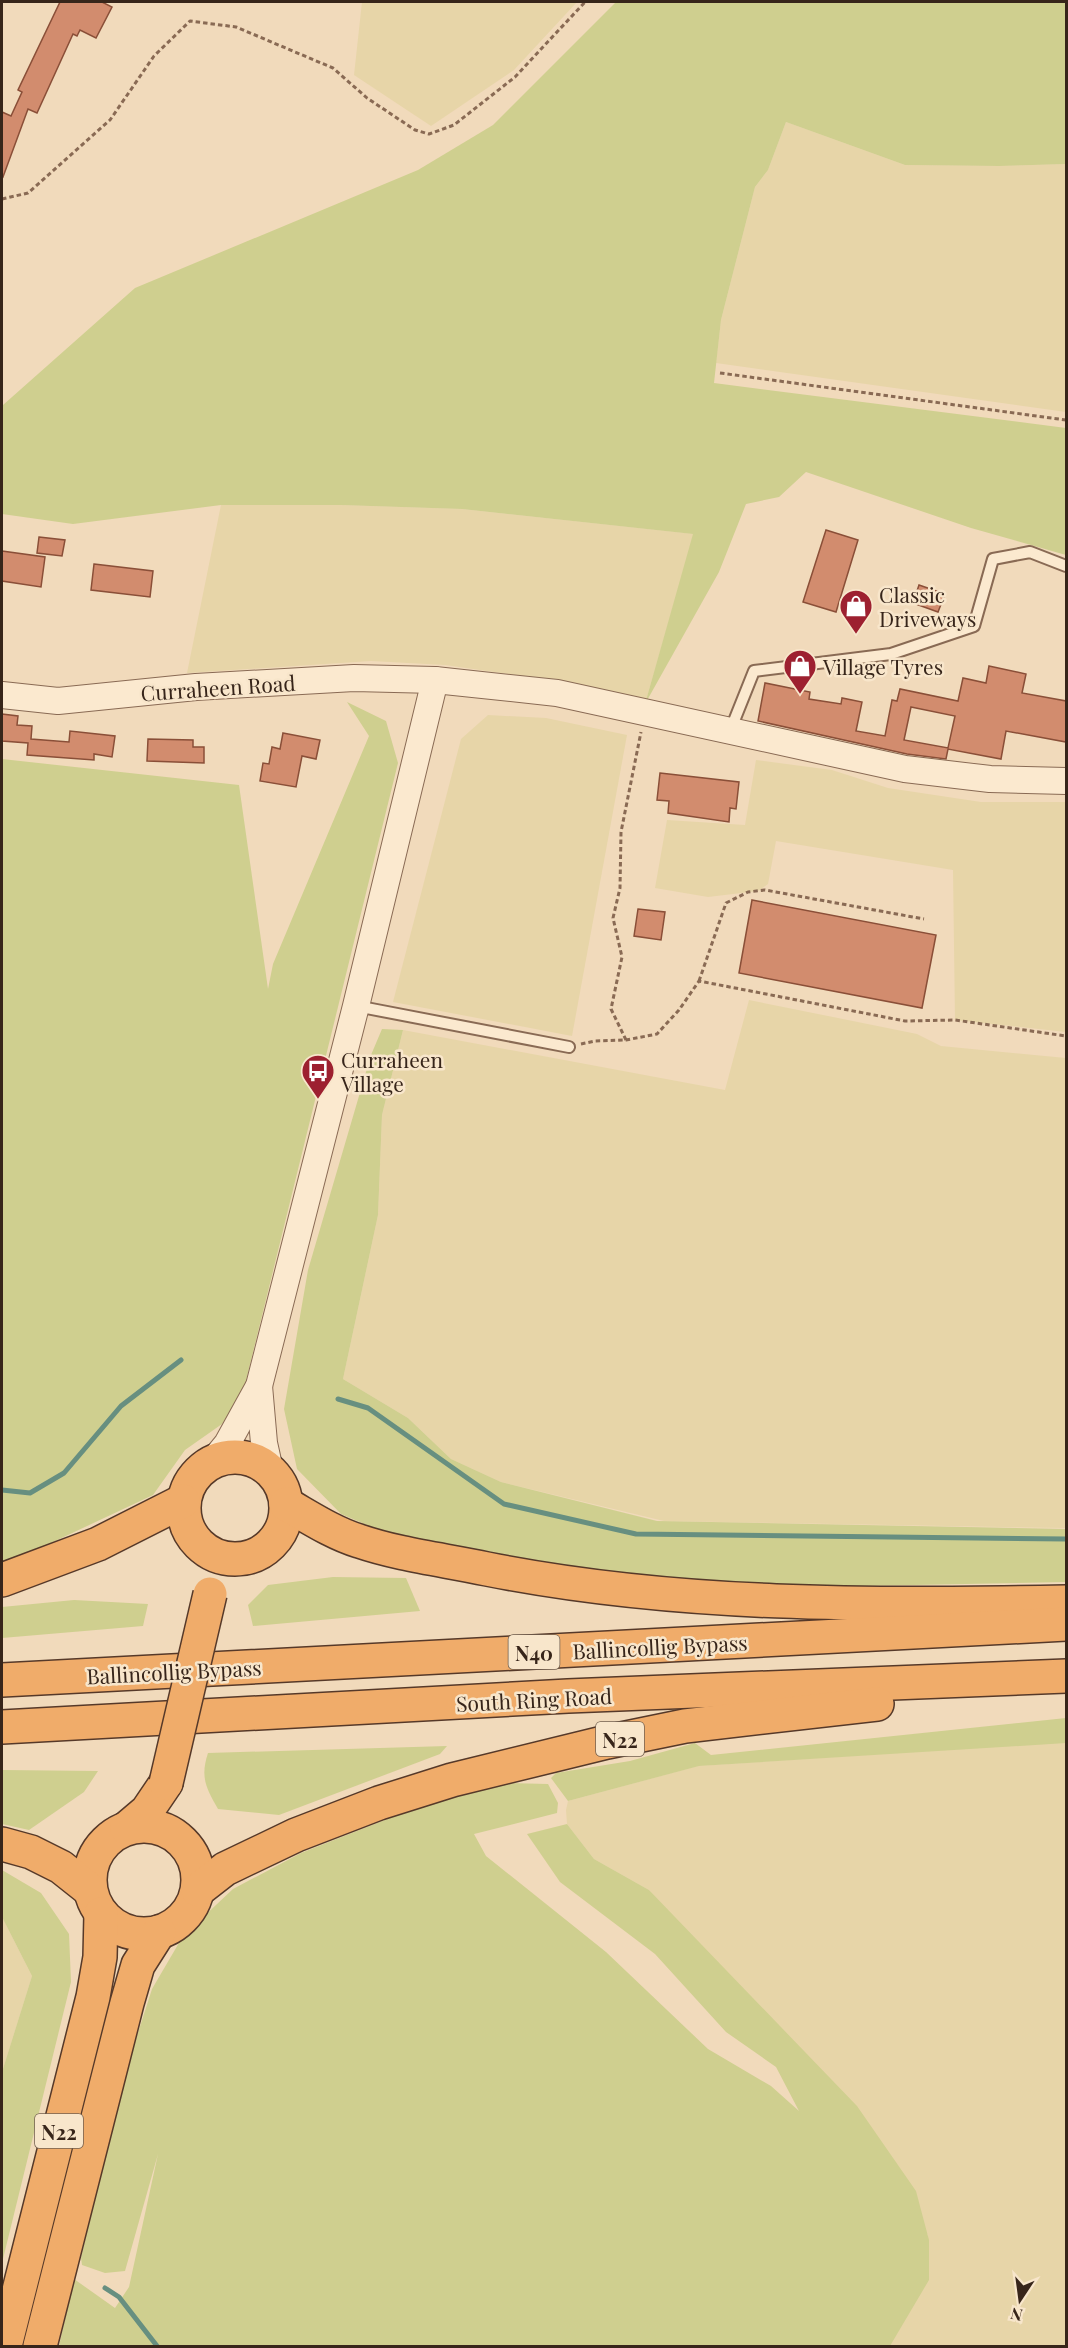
<svg xmlns="http://www.w3.org/2000/svg" width="1068" height="2348" font-family="'Playfair Display',serif">
	<style>
		.farmland { fill: #e7d5a8 }
		.green { fill: #cfcf8f }
		.lines { fill: none; stroke-linecap: round; stroke-linejoin: round }
		.stream { stroke: #678f80; stroke-width: 5 }
		.building { fill: #d28c6e; stroke: #8a4f38; stroke-width: 1.5; fill-rule: evenodd }
		.service-casing { stroke: #896a54; stroke-width: 14 }
		.tertiary-casing { stroke: #896a54; stroke-width: 28 }
		.trunk-casing { stroke: #563929; stroke-width: 36 }
		.path { stroke: #896a54; stroke-width: 3; stroke-dasharray: 4.5 3; stroke-linecap: butt }
		.service { stroke: #fbe9cf; stroke-width: 10 }
		.tertiary { stroke: #fbe9cf; stroke-width: 26 }
		.trunk { stroke: #f0ac6a; stroke-width: 33 }
		.trunk-bridge-casing { stroke: #563929; stroke-width: 36; stroke-linecap: butt }
		.trunk-bridge { stroke: #f0ac6a; stroke-width: 33 }
		.labels { text-anchor: middle; dominant-baseline: central; stroke-width: 5; stroke-linejoin: round; paint-order: stroke }
		.shield { fill: #f8e6cb; stroke: #715f4f; stroke-width: 1.5 }
		.shield-label { font-size: 20px; font-weight: bold; fill: #37251a }
		.poi-label { font-size: 21px; fill: #37251a; stroke: #f8e6cb; text-anchor: start }
		.street-label { font-size: 21px; fill: #37251a; stroke: #f8e6cb }
	</style>
	<rect width="100%" height="100%" fill="#f1dabb"/>
	<g class="farmland">
		<path d="M 362,2 L 577,2 L 514,70 L 431,126 L 354,75 Z"/>
		<path d="M 786,122 L 905,165 L 999,166 L 1066,164 L 1066,412 L 716,363 L 721,320 L 755,187 L 768,170 Z"/>
		<path d="M 221,505 L 340,505 L 462,509 L 694,534 L 645,704 L 565,682 L 445,665 L 371,661 L 187,673 Z"/>
		<path d="M 488,715 L 546,718 L 627,735 L 572,1036 L 393,1002 L 461,739 Z"/>
		<path d="M 756,760 L 832,770 L 888,788 L 981,802 L 1066,802 L 1066,1032 L 955,1020 L 953,870 L 776,841 L 768,884 L 758,891 L 708,897 L 655,888 L 667,820 L 745,825 Z"/>
		<path d="M 749,1000 L 917,1034 L 941,1046 L 1066,1058 L 1066,1528 L 664,1521 L 501,1482 L 451,1459 L 408,1418 L 343,1379 L 378,1215 L 382,1115 L 403,1030 L 725,1090 Z"/>
		<path d="M 1066,1742 L 1066,2346 L 889,2346 L 928,2235 L 649,1890 L 594,1859 L 567,1824 L 566,1810 L 568,1801 L 698,1766 Z"/>
		<path d="M 2,1917 L 32,1976 L 2,2072 Z"/>
	</g>
	<g class="green">
		<path d="M 616,2 L 1066,2 L 1066,164 L 999,166 L 905,165 L 786,122 L 768,170 L 755,187 L 721,320 L 714,383 L 1066,428 L 1066,555 L 971,528 L 806,472 L 779,497 L 746,504 L 719,572 L 645,704 L 693,534 L 462,509 L 340,505 L 221,505 L 73,524 L 2,514 L 3,405 L 135,288 L 418,170 L 493,125 Z"/>
		<path d="M 347,702 L 386,721 L 398,763 L 242,1397 L 222,1424 L 185,1450 L 153,1495 L 2,1566 L 2,759 L 239,785 L 268,989 L 273,964 L 369,736 Z"/>
		<path d="M 382,1029 L 403,1030 L 382,1115 L 378,1215 L 343,1379 L 408,1418 L 451,1459 L 501,1482 L 657,1521 L 1066,1529 L 1066,1582 L 808,1587 L 600,1574 L 386,1533 L 341,1514 L 297,1469 L 284,1409 L 308,1270 L 371,1055 Z"/>
		<path d="M 333,1577 L 406,1578 L 420,1611 L 253,1626 L 248,1605 L 268,1585 Z"/>
		<path d="M 74,1600 L 148,1604 L 143,1626 L 2,1638 L 2,1607 Z"/>
		<path d="M 1066,1718 L 1066,1743 L 699,1766 L 568,1801 L 551,1778 L 556,1773 L 630,1761 L 695,1743 L 711,1755 Z"/>
		<path d="M 447,1746 L 440,1754 L 279,1815 L 218,1809 C 206,1788 200,1777 208,1753 Z"/>
		<path d="M 2,1770 L 98,1771 L 84,1792 L 29,1830 L 2,1824 Z"/>
		<path d="M 504,1783 L 548,1784 L 558,1803 L 557,1813 L 474,1834 L 486,1856 L 606,1952 L 708,2049 L 771,2086 L 799,2111 L 776,2067 L 726,2032 L 655,1954 L 560,1882 L 527,1834 L 567,1824 L 594,1859 L 649,1890 L 857,2106 L 916,2191 L 929,2240 L 929,2280 L 890,2346 L 59,2346 L 74,2279 L 115,2308 L 129,2287 L 158,2154 L 125,2271 L 105,2273 L 82,2265 L 81,2258 L 119,2092 L 152,1989 L 183,1936 L 233,1889 L 301,1853 L 418,1807 Z"/>
		<path d="M 2,1870 L 41,1893 L 69,1934 L 71,1982 L 2,2263 L 2,2072 L 32,1976 L 2,1917 Z"/>
	</g>
	<g class="lines">
		<g class="stream">
			<path d="M 338,1399 L 368,1408 L 504,1504 L 636,1534 L 1066,1539"/>
			<path d="M 2,1490 L 30,1493 L 64,1473 L 121,1406 L 181,1360"/>
			<path d="M 105,2288 L 119,2297 L 157,2346"/>
		</g>
	</g>
	<g class="building">
		<path d="M 60,2 L 102,2 L 112,7 L 96,38 L 80,30 L 77,36 L 73,34 L 37,113 L 28,109 L 3,177 L 2,176 L 2,112 L 11,116 L 22,92 L 18,90 Z"/>
		<path d="M 826,530 L 858,540 L 836,612 L 803,602 Z"/>
		<path d="M 39,537 L 65,540 L 62,556 L 37,553 Z"/>
		<path d="M 2,551 L 45,557 L 41,587 L 2,581 Z"/>
		<path d="M 94,564 L 153,571 L 150,597 L 91,590 Z"/>
		<path d="M 919,585 L 945,594 L 938,612 L 913,603 Z"/>
		<path d="M 989,666 L 1026,674 L 1022,693 L 1066,701 L 1066,742 L 1006,731 L 1001,759 L 948,749 L 946,759 L 907,754 L 758,721 L 765,683 L 810,692 L 809,699 L 841,704 L 842,698 L 862,702 L 856,731 L 885,736 L 892,700 L 897,701 L 900,689 L 958,701 L 963,678 L 986,683 ZM 911,707 L 955,716 L 948,748 L 904,740 Z"/>
		<path d="M 2,714 L 18,716 L 17,725 L 32,726 L 31,739 L 69,742 L 70,731 L 115,736 L 112,757 L 94,754 L 94,760 L 27,755 L 28,743 L 2,741 Z"/>
		<path d="M 283,733 L 320,740 L 316,759 L 302,756 L 296,787 L 260,781 L 263,763 L 269,764 L 272,747 L 280,749 Z"/>
		<path d="M 148,739 L 193,740 L 193,747 L 204,747 L 204,763 L 147,761 Z"/>
		<path d="M 660,773 L 739,782 L 736,809 L 730,808 L 729,822 L 668,813 L 669,801 L 657,800 Z"/>
		<path d="M 752,900 L 936,935 L 922,1008 L 739,973 Z"/>
		<path d="M 638,909 L 665,912 L 661,940 L 634,936 Z"/>
	</g>
	<g class="lines">
		<g class="service-casing">
			<g id="service">
				<path d="M 730,731 L 754,671 L 891,654 L 974,626 L 993,559 L 1030,552 L 1066,566"/>
				<path d="M 356,1006 L 569,1047"/>
			</g>
		</g>
		<g class="tertiary-casing">
			<g id="tertiary">
				<path d="M 2,695 L 58,701 L 196,687 L 354,678 L 435,680 L 557,693 L 905,769 L 990,779 L 1066,781"/>
				<path d="M 259,1386 L 264,1443 L 270,1470"/>
				<path d="M 213,1461 L 227,1444 L 259,1386 L 356,1006 L 435,680"/>
			</g>
		</g>
		<g class="trunk-casing">
			<g id="trunk">
				<circle cx="235" cy="1508" r="51"/>
				<path d="M 286,1504 C 309,1517 333,1533 359,1541 C 400,1555 445,1560 487,1569 C 679,1607 872,1605 1066,1602"/>
				<path d="M 2,1580 L 98,1544 L 183,1501"/>
				<path d="M 2,1680 L 1066,1624"/>
				<path d="M 2,1727 L 568,1696 L 1066,1676"/>
				<circle cx="144" cy="1880" r="54"/>
				<path d="M 127,1828 L 147,1811 L 166,1783"/>
				<path d="M 2,1844 L 31,1852 L 61,1867 L 90,1890"/>
				<path d="M 198,1890 L 225,1869 L 296,1835 L 379,1803 L 452,1780 L 607,1742 L 685,1726 L 877,1704"/>
				<path d="M 5,2346 L 93,1997 L 100,1957 L 101,1914"/>
				<path d="M 40,2346 L 127,2003 L 138,1965 L 159,1932"/>
			</g>
		</g>
		<g class="path">
			<path d="M 2,199 L 28,193 L 110,120 L 154,56 L 190,21 L 236,27 L 333,68 L 367,98 L 415,130 L 429,134 L 454,125 L 515,77 L 585,2"/>
			<path d="M 720,373 L 1066,420"/>
			<path d="M 699,981 L 726,903 L 748,892 L 765,890 L 924,919"/>
			<path d="M 626,1040 L 611,1009 L 622,957 L 613,918 L 620,888 L 621,832 L 641,732"/>
			<path d="M 581,1044 L 595,1041 L 626,1040 L 657,1034 L 679,1010 L 699,981 L 905,1021 L 955,1020 L 1066,1036"/>
		</g>
		<use href="#service" class="service"/>
		<use href="#tertiary" class="tertiary"/>
		<use href="#trunk" class="trunk"/>
		<g class="trunk-bridge-casing">
			<path id="trunk-bridge" d="M 166,1783 L 210,1594"/>
		</g>
		<use href="#trunk-bridge" class="trunk-bridge"/>
	</g>
	<defs>
		<g id="shop-pin" transform="scale(1.725)"><path d="M0 17L-7.5 6A9.5 9.5 0 1 1 7.5 6Z" fill="#9d2030" stroke="#f8e6cb"/><path d="M-5-2.5h2.3a2.7 3.5 0 0 1 5.4 0H5L5.5 6h-11ZM-1.5-2.5h3a1.5 2.3 0 0 0-3 0Z" fill="#fff"/></g>
		<g id="bus-pin" transform="scale(1.725)"><path d="M0 17L-7.5 6A9.5 9.5 0 1 1 7.5 6Z" fill="#9d2030" stroke="#f8e6cb"/><path d="M-5-6H5V4H4V6H2V4H-2V6H-4V4H-5ZM-3.5-4V0h7V-4ZM-3.5 1.2v1.5H-2V1.2ZM2 1.2v1.5H3.5V1.2Z" fill="#fff"/></g>
	</defs>
	<g fill-rule="evenodd">
		<use href="#shop-pin" x="856" y="606"/>
		<use href="#shop-pin" x="800" y="666"/>
		<use href="#bus-pin" x="318" y="1071"/>
	</g>
	<g class="labels">
		<g class="shield">
			<rect x="508.5" y="1635" width="51" height="34" rx="4.5"/>
			<rect x="596" y="1722" width="48" height="34" rx="4.5"/>
			<rect x="35" y="2114" width="48" height="34" rx="4.5"/>
		</g>
		<g class="shield-label">
			<text x="534" y="1652">N40</text>
			<text x="620" y="1739">N22</text>
			<text x="59" y="2131">N22</text>
		</g>
		<g class="poi-label">
			<text x="879" y="594">Classic<tspan x="879" dy="24">Driveways</tspan></text>
			<text x="823" y="666">Village Tyres</text>
			<text x="341" y="1059">Curraheen<tspan x="341" dy="24">Village</tspan></text>
		</g>
		<g class="street-label">
			<text transform="translate(218 687) rotate(-4)">Curraheen Road</text>
			<text transform="translate(660 1646) rotate(-3)">Ballincollig Bypass</text>
			<text transform="translate(174 1671) rotate(-3)">Ballincollig Bypass</text>
			<text transform="translate(534 1699) rotate(-3)">South Ring Road</text>
		</g>
	</g>
	<rect width="1068" height="2348" fill="none" stroke="#37251a" stroke-width="6"/>
	<g transform="translate(1020 2300) rotate(193)" stroke="#f8e6cb" stroke-width="4.5" paint-order="stroke">
	<path d="M0-4.5L10 22L0 15L-10 22Z" fill="#37251a"/>
	<text y="-9" font-size="16" font-weight="bold" text-anchor="middle" fill="#37251a">N</text>
	</g>
</svg>
